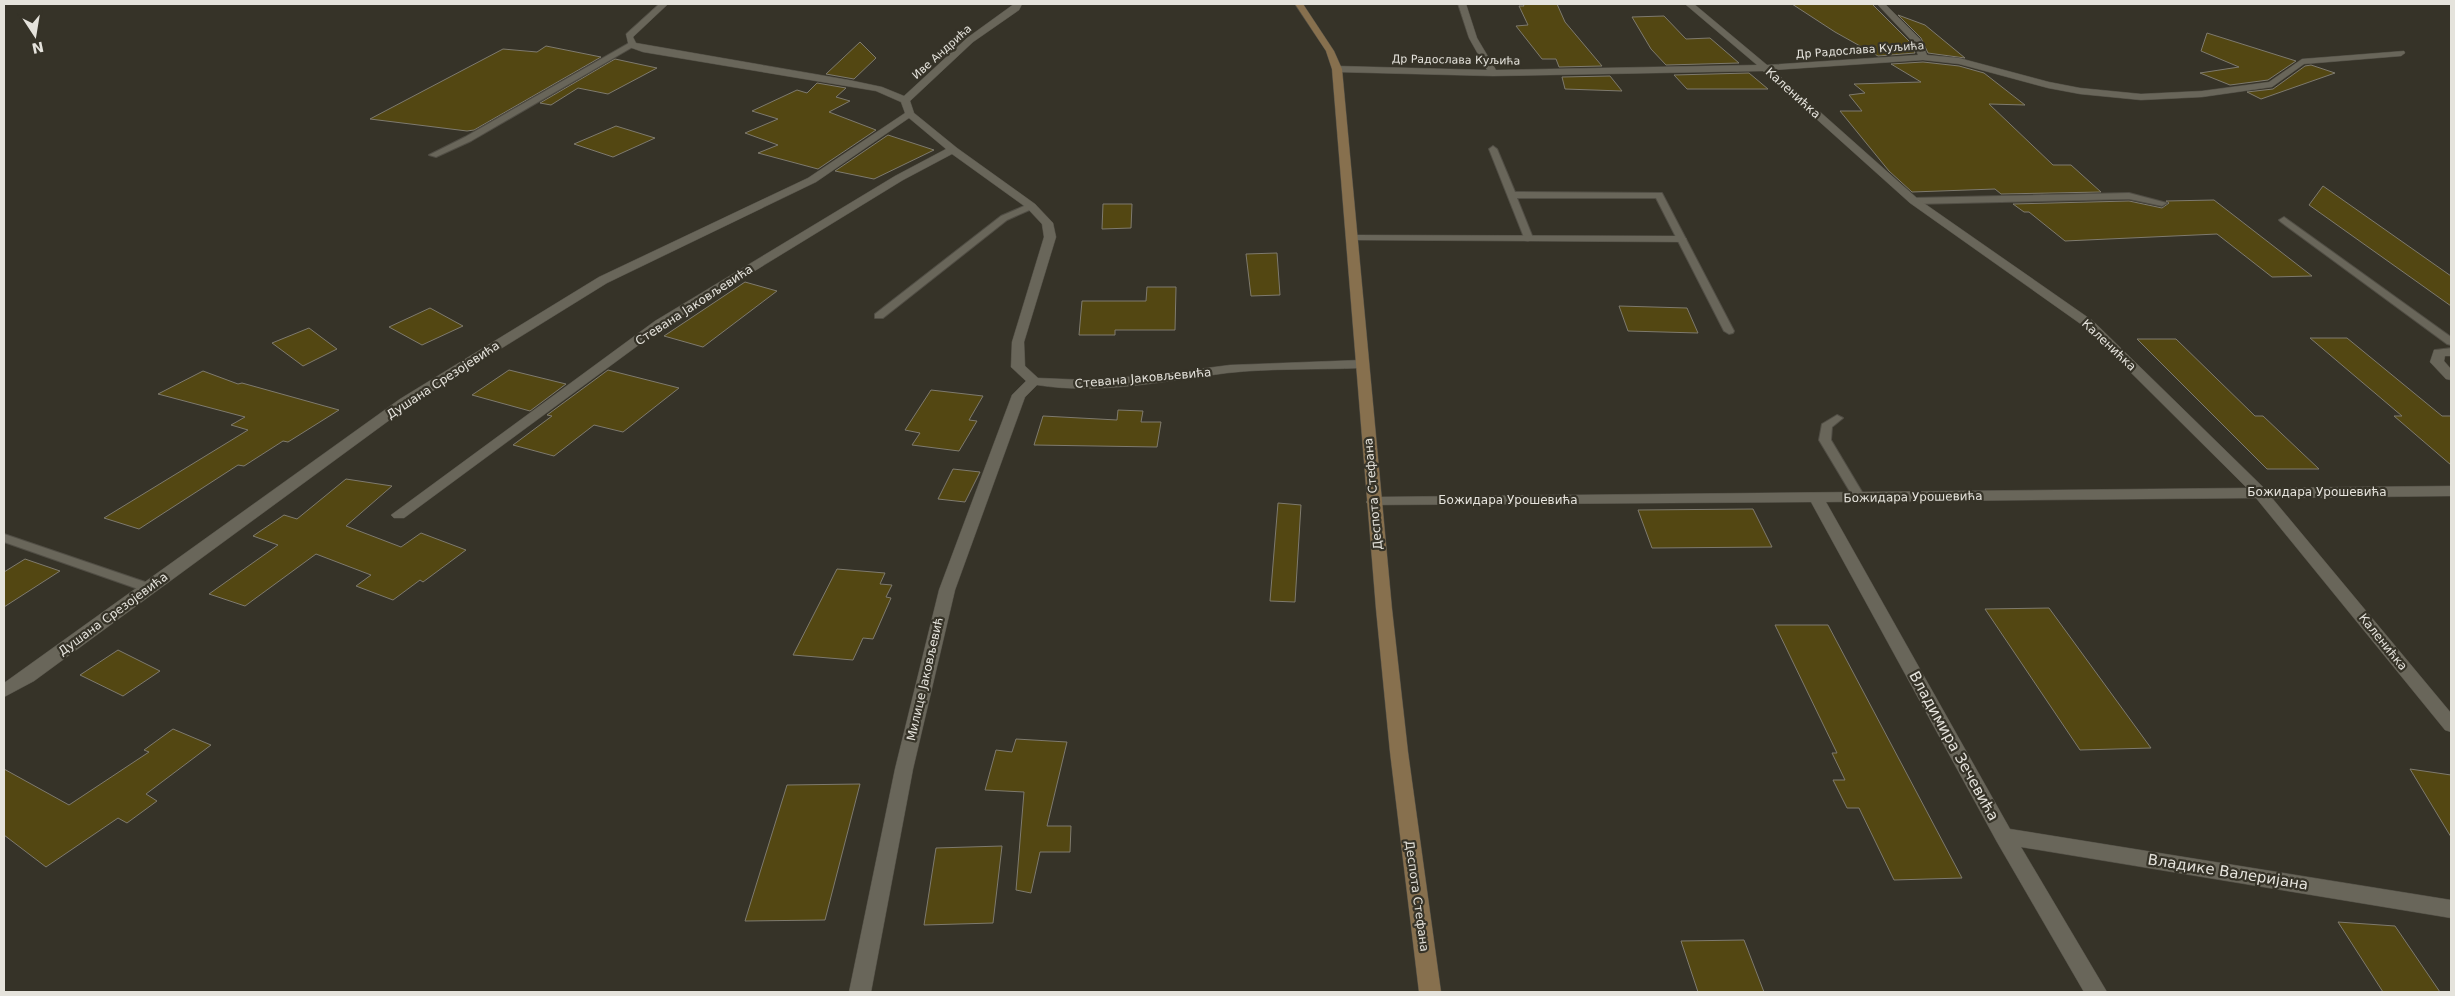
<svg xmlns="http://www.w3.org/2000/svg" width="2455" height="996" font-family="'DejaVu Sans',sans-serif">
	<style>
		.building { fill: #534712; stroke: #7e7a6e }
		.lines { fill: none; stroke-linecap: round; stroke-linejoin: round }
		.lane-casing { stroke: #514e45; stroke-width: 2 }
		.street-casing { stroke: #514e45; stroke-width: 1 }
		.secondary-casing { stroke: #514e45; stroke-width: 1 }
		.lane { fill: #69665a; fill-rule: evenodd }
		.street { fill: #69665a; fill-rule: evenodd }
		.secondary { fill: #87704e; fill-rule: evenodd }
		.labels { text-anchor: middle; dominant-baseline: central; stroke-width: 4.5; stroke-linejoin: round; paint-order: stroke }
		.far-street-label { font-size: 11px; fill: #e5e3dc; stroke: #363328 }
		.street-label { font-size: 12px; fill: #e5e3dc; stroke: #363328 }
		.near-street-label { font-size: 15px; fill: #e5e3dc; stroke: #363328 }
	</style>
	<rect width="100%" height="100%" fill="#363328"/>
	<g class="building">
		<path d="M 1523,4 L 1557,4 L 1565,22 L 1602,66 L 1559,67 L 1556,59 L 1542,59 L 1516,26 L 1528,25 L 1519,6 L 1524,6 Z"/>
		<path d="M 1792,4 L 1872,4 L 1911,43 L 1915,53 L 1878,56 L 1835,32 Z"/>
		<path d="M 1898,15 L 1925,25 L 1965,58 L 1928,53 L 1921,38 Z"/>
		<path d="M 1664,16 L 1686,39 L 1710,38 L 1739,63 L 1666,65 L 1651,49 L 1632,17 Z"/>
		<path d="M 2207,33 L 2296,61 L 2268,80 L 2230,85 L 2200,73 L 2239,67 L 2201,51 Z"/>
		<path d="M 860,42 L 876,58 L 854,79 L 826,74 Z"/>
		<path d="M 546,46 L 601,57 L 474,130 L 467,131 L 370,119 L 503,49 L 537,52 Z"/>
		<path d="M 615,59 L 657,68 L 608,94 L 578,88 L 551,105 L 540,103 Z"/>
		<path d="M 1923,62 L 1959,66 L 1984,73 L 2025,105 L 1989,104 L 2053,165 L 2071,165 L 2101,192 L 2001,194 L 1995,189 L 1912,192 L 1889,171 L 1840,111 L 1862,111 L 1849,95 L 1865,93 L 1854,84 L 1921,82 L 1891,64 Z"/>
		<path d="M 2311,65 L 2335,73 L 2261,99 L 2247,92 L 2273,89 L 2305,66 Z"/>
		<path d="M 1749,73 L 1768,89 L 1687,89 L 1674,75 Z"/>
		<path d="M 1610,76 L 1622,91 L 1565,89 L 1562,77 Z"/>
		<path d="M 817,83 L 846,88 L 836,97 L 850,101 L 829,112 L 876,130 L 818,169 L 758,153 L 778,145 L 745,133 L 778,119 L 752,111 L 797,90 L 807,93 Z"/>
		<path d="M 616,126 L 655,138 L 613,157 L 574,144 Z"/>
		<path d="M 888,135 L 934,150 L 874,179 L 835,171 Z"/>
		<path d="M 2323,186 L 2451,276 L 2451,306 L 2309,205 Z"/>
		<path d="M 2214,200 L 2312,276 L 2272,277 L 2217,234 L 2065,241 L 2029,212 L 2024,212 L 2013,204 L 2129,201 L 2162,208 L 2169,203 L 2166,201 Z"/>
		<path d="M 1103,204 L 1132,204 L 1131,228 L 1102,229 Z"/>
		<path d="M 1277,253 L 1280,295 L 1251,296 L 1246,254 Z"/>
		<path d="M 745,282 L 777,291 L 703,347 L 664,336 Z"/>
		<path d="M 1147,287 L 1176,287 L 1175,330 L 1115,330 L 1115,335 L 1079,335 L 1082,301 L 1146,301 Z"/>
		<path d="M 1619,306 L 1687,308 L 1698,333 L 1628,331 Z"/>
		<path d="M 430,308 L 463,326 L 422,345 L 389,327 Z"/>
		<path d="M 309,328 L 337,349 L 303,366 L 272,343 Z"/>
		<path d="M 2310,338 L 2347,338 L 2442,416 L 2451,416 L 2451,465 L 2394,416 L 2402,416 Z"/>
		<path d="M 2137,339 L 2176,339 L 2255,416 L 2263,416 L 2319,469 L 2267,469 Z"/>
		<path d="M 509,370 L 566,384 L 530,411 L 472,395 Z"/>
		<path d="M 608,370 L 679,388 L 623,432 L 594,425 L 554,456 L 513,445 L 552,416 L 547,415 Z"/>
		<path d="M 203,371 L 238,384 L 242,383 L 339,410 L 288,442 L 283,441 L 244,466 L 238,465 L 139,529 L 104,518 L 248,430 L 231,425 L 245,417 L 158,394 Z"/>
		<path d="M 931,390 L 983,396 L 969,420 L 977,421 L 959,451 L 912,445 L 920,433 L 905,430 Z"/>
		<path d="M 1118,410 L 1143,411 L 1141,422 L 1161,422 L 1157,447 L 1034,445 L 1043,416 L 1117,420 Z"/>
		<path d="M 953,469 L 980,472 L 965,502 L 938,499 Z"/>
		<path d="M 346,479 L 392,486 L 346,526 L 401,547 L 421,533 L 466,550 L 423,582 L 420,580 L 393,600 L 356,586 L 371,575 L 316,554 L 245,606 L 209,594 L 278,545 L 253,536 L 284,515 L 297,519 Z"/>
		<path d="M 1278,503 L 1301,505 L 1295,602 L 1270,601 Z"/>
		<path d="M 1753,509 L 1772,547 L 1652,548 L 1638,510 Z"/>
		<path d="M 25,559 L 60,571 L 4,607 L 4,572 Z"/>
		<path d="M 837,569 L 885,573 L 880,584 L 892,585 L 886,597 L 891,598 L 873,639 L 863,638 L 853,660 L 793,655 Z"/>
		<path d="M 2049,608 L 2151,748 L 2080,750 L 1985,609 Z"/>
		<path d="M 1775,625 L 1828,625 L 1962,878 L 1894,880 L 1859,808 L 1847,808 L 1833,780 L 1845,780 L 1832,753 L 1837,753 Z"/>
		<path d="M 118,650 L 160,671 L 123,696 L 80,675 Z"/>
		<path d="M 173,729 L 211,745 L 146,794 L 157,801 L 127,823 L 118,818 L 46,867 L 4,835 L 4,769 L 69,805 L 149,752 L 144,750 Z"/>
		<path d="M 1016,739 L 1067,742 L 1047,826 L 1071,826 L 1070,852 L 1040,852 L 1031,893 L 1016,890 L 1024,792 L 985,790 L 996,750 L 1012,752 Z"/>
		<path d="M 2410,769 L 2451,775 L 2451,837 Z"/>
		<path d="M 860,784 L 825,920 L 745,921 L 787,785 Z"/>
		<path d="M 1002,846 L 993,923 L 924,925 L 936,848 Z"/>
		<path d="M 2338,922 L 2395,926 L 2440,992 L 2383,992 Z"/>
		<path d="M 1744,940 L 1764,992 L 1698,992 L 1681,941 Z"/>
	</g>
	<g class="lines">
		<g class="lane-casing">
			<g id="lane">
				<path d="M 629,43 L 636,45 L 471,141 L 436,157 L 429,155 L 465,137 Z"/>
				<path d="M 1493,146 L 1497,149 L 1515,192 L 1662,193 L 1734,331 L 1733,333 L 1729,334 L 1724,331 L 1656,198 L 1517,198 L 1533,238 L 1528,241 L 1525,240 L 1489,149 Z"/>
				<path d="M 2129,193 L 2167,203 L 2162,206 L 2129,199 L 1914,204 L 1909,201 L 1914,198 Z"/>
				<path d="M 1031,203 L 1036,206 L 1034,208 L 1007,220 L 883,318 L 875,318 L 875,314 L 1001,216 Z"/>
				<path d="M 2284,217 L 2451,337 L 2451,345 L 2447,344 L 2281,222 L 2279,220 Z"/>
				<path d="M 1837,415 L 1843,418 L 1832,427 L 1831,440 L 1865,497 L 1863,500 L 1855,500 L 1819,440 L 1822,424 Z"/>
				<path d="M 4,534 L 154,585 L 156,588 L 154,591 L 144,591 L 4,542 Z"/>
			</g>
		</g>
		<g class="street-casing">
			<g id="street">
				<path d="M 659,4 L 668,4 L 633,37 L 636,43 L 849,80 L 882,87 L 904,96 L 967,38 L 1014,4 L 1022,4 L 1019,10 L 973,42 L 910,101 L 914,113 L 957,148 L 1035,204 L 1053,223 L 1056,237 L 1024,342 L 1025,366 L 1038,378 L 1087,380 L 1153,375 L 1230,365 L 1361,360 L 1368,364 L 1361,368 C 1317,370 1271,368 1227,373 C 1165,381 1099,395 1037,385 L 1025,397 L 955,590 L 913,769 L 871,992 L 849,992 L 895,769 L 939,590 L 1012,395 L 1026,381 L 1011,367 L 1012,342 L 1044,237 L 1042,224 L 1027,208 L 952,154 L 903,180 L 663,327 L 404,518 L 394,518 L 391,515 L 655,321 L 895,176 L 946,149 L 909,118 L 816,182 L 607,283 L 410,405 L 34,681 L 4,697 L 4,683 L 400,399 L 599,277 L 808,178 L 905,113 L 901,102 L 876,91 L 643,52 L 629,47 L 626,34 Z"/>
				<path d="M 1458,4 L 1466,4 L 1477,38 L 1496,70 L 1757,65 L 1685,4 L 1694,4 L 1767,65 L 1918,55 L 1913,42 L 1877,4 L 1885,4 L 1920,39 L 1927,55 L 1959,58 L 2049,82 L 2080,88 L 2141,94 L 2202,91 L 2269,82 L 2302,59 L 2404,51 L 2405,53 L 2401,56 L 2304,64 L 2272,87 L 2202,97 L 2141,100 L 2080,94 L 2048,88 L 1959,64 L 1923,60 L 1773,70 L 1918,199 L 2093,321 L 2264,488 L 2451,486 L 2451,496 L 2272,498 L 2451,713 L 2451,732 L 2445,730 L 2256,498 L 1826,502 L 2010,829 L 2451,900 L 2451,918 L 2021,847 L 2107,992 L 2084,992 L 1997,842 L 1811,502 L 1369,505 L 1366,502 L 1369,499 L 1374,497 L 2247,488 L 2085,327 L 1910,203 L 1763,71 L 1493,76 L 1337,72 L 1332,69 L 1337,66 L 1487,70 L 1469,38 Z"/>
				<path d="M 1353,235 L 1681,236 L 1687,239 L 1681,242 L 1349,240 L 1347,238 Z"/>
				<path d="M 2451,348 L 2451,356 L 2445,356 L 2444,361 L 2451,369 L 2451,380 L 2446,379 L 2430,362 L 2434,350 Z"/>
			</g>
		</g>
		<g class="secondary-casing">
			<path id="secondary" d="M 1295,4 L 1303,4 L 1334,51 L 1342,69 L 1392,609 L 1408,752 L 1441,992 L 1419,992 L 1390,752 L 1376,609 L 1332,69 L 1326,51 Z"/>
		</g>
		<use href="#lane" class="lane"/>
		<use href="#street" class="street"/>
		<use href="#secondary" class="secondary"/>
	</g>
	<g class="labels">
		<g class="far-street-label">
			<text transform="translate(1860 50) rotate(-4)">Др Радослава Куљића</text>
			<text transform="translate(942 52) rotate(-42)">Иве Андрића</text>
			<text transform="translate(1456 60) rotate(1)">Др Радослава Куљића</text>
		</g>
		<g class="street-label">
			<text transform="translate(1793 93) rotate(42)">Каленићка</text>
			<text transform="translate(694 305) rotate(-33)">Стевана Јаковљевића</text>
			<text transform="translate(2109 345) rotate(43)">Каленићка</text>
			<text transform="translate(1143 378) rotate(-5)">Стевана Јаковљевића</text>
			<text transform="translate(443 380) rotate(-33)">Душана Срезојевића</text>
			<text x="2317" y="492">Божидара Урошевића</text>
			<text transform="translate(1373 494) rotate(-95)">Деспота Стефана</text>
			<text transform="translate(1913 497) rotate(-1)">Божидара Урошевића</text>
			<text x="1508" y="500">Божидара Урошевића</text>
			<text transform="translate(113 614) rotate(-36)">Душана Срезојевића</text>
			<text transform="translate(2383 642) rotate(51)">Каленићка</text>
			<text transform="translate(925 679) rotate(-77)">Милице Јаковљевић</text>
			<text transform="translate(1417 896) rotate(82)">Деспота Стефана</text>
		</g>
		<g class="near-street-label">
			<text transform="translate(1954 746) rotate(61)">Владимира Зечевића</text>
			<text transform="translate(2228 872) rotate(9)">Владике Валеријана</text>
		</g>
	</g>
	<rect width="2455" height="996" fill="none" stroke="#e5e3dc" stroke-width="10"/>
	<g transform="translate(35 35) rotate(168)" stroke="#363328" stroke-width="4" paint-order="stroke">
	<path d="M0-4L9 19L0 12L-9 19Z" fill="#e5e3dc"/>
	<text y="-8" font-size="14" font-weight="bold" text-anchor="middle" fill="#e5e3dc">N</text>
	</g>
</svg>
